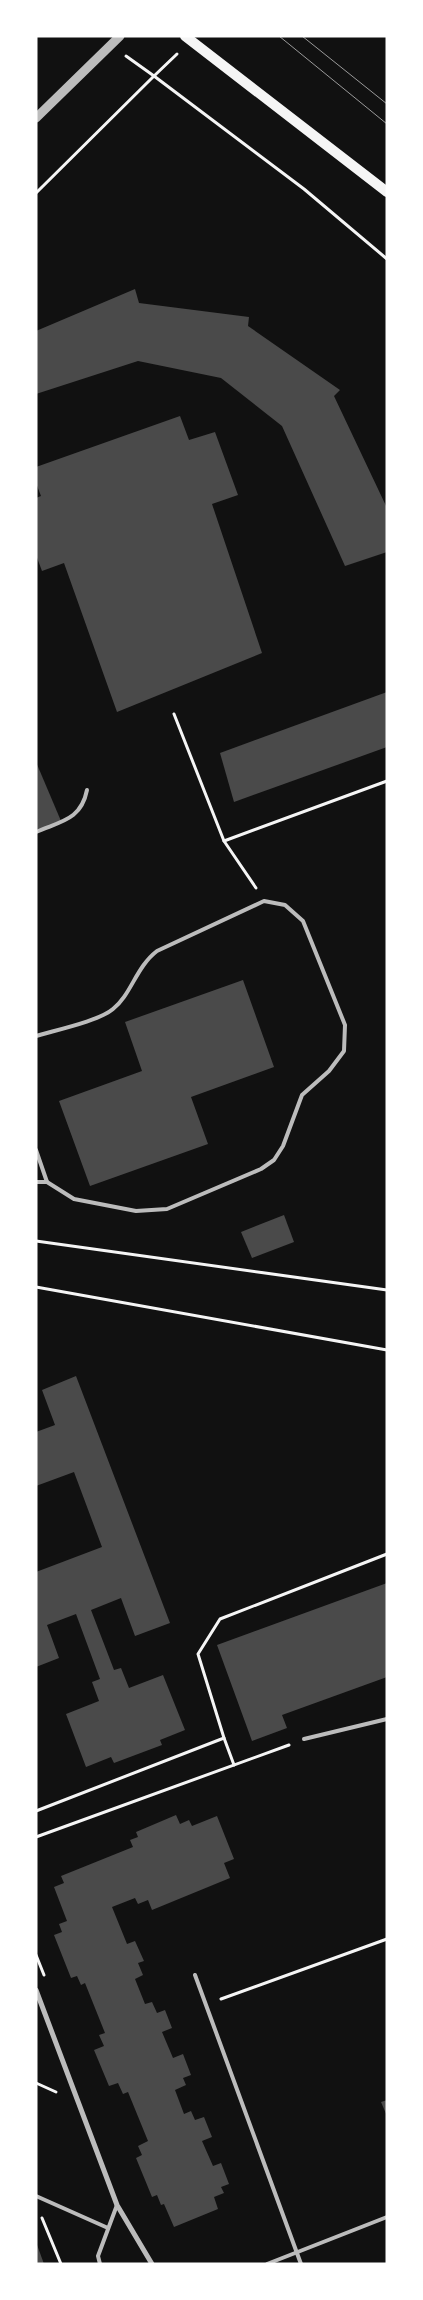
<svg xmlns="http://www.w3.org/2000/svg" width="423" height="2300" font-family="'Golos Text',sans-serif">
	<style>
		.building { fill: #4a4a4a }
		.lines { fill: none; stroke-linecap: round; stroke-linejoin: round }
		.path { stroke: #f5f5f5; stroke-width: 3 }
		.service { stroke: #bcbcbc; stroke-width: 4 }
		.minor { stroke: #bcbcbc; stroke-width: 5 }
		.tertiary { stroke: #bcbcbc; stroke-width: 9 }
		.secondary { stroke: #f5f5f5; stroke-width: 10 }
		.tram { stroke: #9a9a9a; stroke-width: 1 }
	</style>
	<rect width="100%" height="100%" fill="#111"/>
	<g class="building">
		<path d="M 135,289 L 139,303 L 249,317 L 248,326 L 340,390 L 334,396 L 387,508 L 387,552 L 345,566 L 282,426 L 221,378 L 138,361 L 36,394 L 36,331 Z"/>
		<path d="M 180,416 L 189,440 L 215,432 L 238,495 L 212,504 L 262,653 L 117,712 L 64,563 L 42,571 L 36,555 L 36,498 L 41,496 L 36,483 L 36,467 Z"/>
		<path d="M 387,692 L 387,747 L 234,802 L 220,753 Z"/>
		<path d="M 36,762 L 61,821 L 36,831 Z"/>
		<path d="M 243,980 L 274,1067 L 191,1097 L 208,1144 L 90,1186 L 59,1101 L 142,1071 L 125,1022 Z"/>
		<path d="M 284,1215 L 294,1242 L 252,1258 L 241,1232 Z"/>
		<path d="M 76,1376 L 170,1623 L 135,1636 L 121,1598 L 91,1610 L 114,1670 L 121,1668 L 129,1688 L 163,1675 L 185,1730 L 160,1740 L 162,1745 L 114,1763 L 111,1757 L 86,1767 L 66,1714 L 99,1701 L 92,1682 L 100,1679 L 76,1614 L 47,1625 L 59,1658 L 36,1667 L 36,1572 L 102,1547 L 74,1472 L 36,1486 L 36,1432 L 55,1425 L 42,1390 Z"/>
		<path d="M 387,1583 L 387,1677 L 282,1715 L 287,1728 L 252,1741 L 217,1645 Z"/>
		<path d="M 176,1815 L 180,1824 L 189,1820 L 192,1826 L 217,1816 L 234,1859 L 224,1863 L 230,1878 L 152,1910 L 148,1900 L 138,1904 L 135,1898 L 112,1907 L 127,1944 L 135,1941 L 144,1961 L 138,1963 L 143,1975 L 135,1979 L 145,2004 L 152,2002 L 157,2013 L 165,2010 L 172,2028 L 162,2032 L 173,2058 L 183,2054 L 191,2075 L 183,2078 L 186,2085 L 175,2090 L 184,2114 L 191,2111 L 195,2120 L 204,2117 L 212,2137 L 202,2141 L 213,2166 L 221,2163 L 229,2184 L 221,2187 L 224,2193 L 214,2197 L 218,2209 L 174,2227 L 164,2204 L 161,2205 L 157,2195 L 152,2197 L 136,2158 L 142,2155 L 138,2146 L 148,2141 L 128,2092 L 123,2094 L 118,2083 L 109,2086 L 94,2050 L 104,2046 L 99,2035 L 105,2033 L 85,1983 L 81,1985 L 77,1976 L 71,1978 L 54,1935 L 62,1932 L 59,1924 L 67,1921 L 54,1887 L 64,1883 L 61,1876 L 133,1847 L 130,1840 L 138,1837 L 136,1832 Z"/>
		<path d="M 387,2100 L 387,2116 L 381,2102 Z"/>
		<path d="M 36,2242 L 44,2264 L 36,2264 Z"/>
	</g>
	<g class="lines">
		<g class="path">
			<path d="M 126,56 L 154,76 L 177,54"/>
			<path d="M 36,193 L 154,76 L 304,189 L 387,259"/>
			<path d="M 174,714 L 224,841 L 387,781"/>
			<path d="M 224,841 L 256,888"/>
			<path d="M 36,1241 L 387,1290"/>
			<path d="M 36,1287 L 387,1350"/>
			<path d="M 224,1738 L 234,1765"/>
			<path d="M 36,1811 L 224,1738 L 198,1654 L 220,1619 L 387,1554"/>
			<path d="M 36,1837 L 289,1745"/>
			<path d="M 36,1955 L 44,1975"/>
			<path d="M 221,1999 L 387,1939"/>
			<path d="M 36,2083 L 56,2092"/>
			<path d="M 42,2218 L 61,2264"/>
		</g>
		<g class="service">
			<path d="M 36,832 C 61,821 81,820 87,790"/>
			<path d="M 36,1036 C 56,1030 99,1021 113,1009 C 131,995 136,967 157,951 L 264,901 L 285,905 L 303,921 L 345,1025 L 344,1051 L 329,1071 L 302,1095 L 283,1146 L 274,1160 L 261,1169 L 167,1209 L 136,1211 L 74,1199 L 47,1182"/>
			<path d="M 36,1150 L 47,1182 L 36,1182"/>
			<path d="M 304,1739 L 387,1719"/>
			<path d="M 195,1975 L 301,2264"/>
			<path d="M 36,2196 L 108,2228"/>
			<path d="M 100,2264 L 98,2256 L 117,2205"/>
			<path d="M 267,2264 L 387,2217"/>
		</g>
		<path class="minor" d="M 36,1990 L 117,2205 L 152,2264"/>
		<path class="tertiary" d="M 36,118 L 120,36"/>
		<path class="secondary" d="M 185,36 L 387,192"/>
		<g class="tram">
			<path d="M 279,36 L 387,124"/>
			<path d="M 302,36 L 387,104"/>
		</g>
	</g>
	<rect width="423" height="2300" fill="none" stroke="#ffffff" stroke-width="75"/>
</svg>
